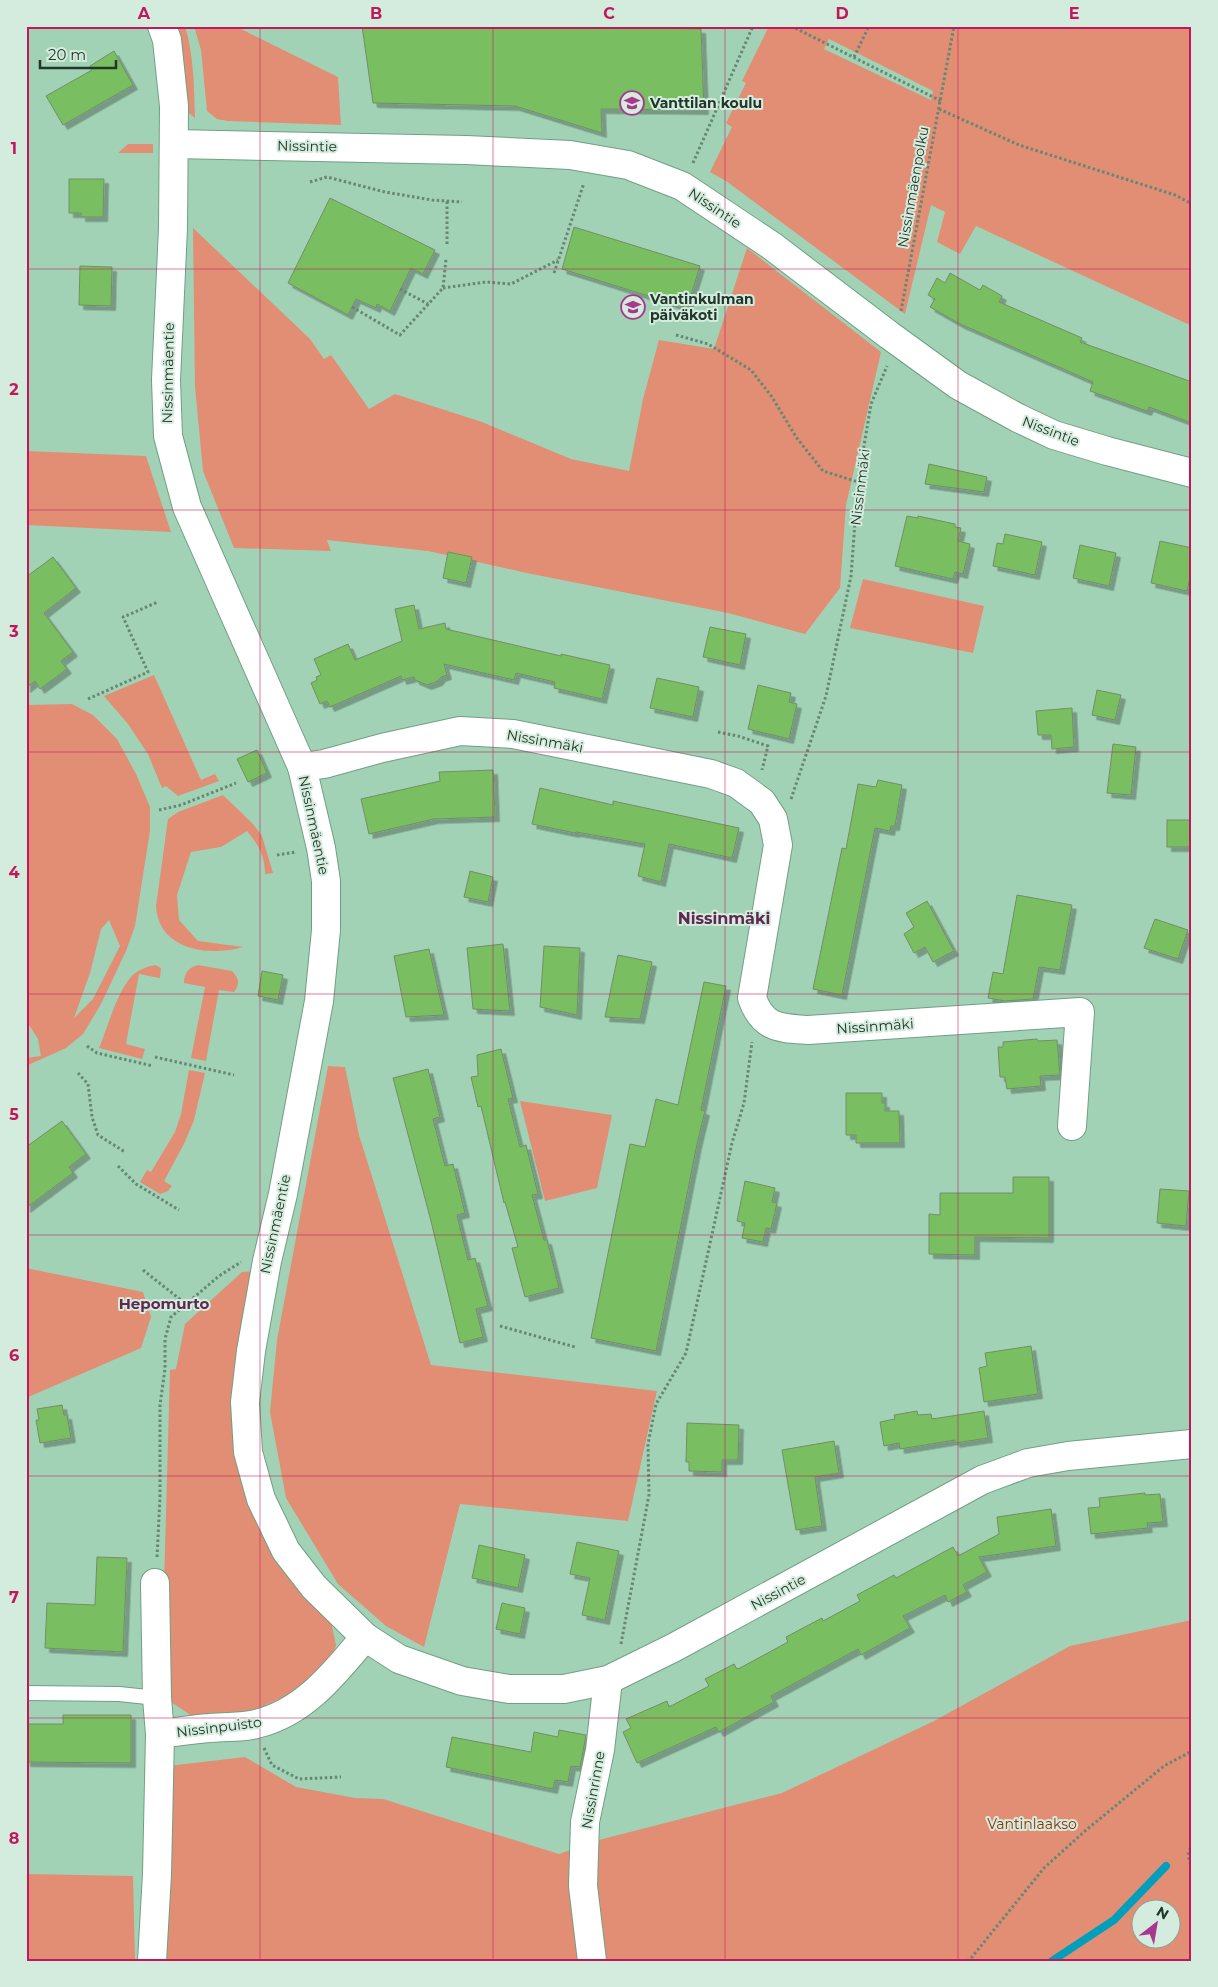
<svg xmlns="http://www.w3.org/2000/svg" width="1218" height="1987" font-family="Montserrat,sans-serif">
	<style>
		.green { fill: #e18e75; fill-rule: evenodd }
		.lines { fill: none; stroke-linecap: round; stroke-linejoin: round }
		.stream { stroke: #029fbd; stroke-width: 8 }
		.building { fill: #79be60; stroke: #728e68; filter: url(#shadow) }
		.lane-casing { stroke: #719f83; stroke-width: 16 }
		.street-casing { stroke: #719f83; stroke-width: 30 }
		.path { stroke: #658773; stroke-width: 3; stroke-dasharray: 2.5 2.5; stroke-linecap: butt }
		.lane { stroke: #fff; stroke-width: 14 }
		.street { stroke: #fff; stroke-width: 28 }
		.grid { fill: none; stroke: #c2185b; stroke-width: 1; stroke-opacity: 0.55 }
		.labels { text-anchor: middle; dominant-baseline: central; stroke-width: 4; stroke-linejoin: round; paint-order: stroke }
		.poi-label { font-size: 14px; font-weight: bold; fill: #23362b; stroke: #d4ecdd; text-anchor: start }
		.street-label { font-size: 14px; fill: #23362b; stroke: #d4ecdd }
		.park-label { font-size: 14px; fill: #922f0a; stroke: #d4ecdd }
		.neighbourhood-label { font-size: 15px; font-weight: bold; fill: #602752; stroke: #d4ecdd }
		.quarter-label { font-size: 16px; font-weight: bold; fill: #602752; stroke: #d4ecdd }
		.neatline { fill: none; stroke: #c2185b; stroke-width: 2 }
		.grid-label { font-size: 16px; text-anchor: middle; font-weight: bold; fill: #c2185b }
	</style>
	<defs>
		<filter id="shadow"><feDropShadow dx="4.5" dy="4.5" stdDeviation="0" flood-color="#0004"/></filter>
	</defs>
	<rect width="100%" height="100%" fill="#a2d2b5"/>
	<g class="green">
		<path d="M 175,26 L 185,26 C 194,55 194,88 195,118 L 189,113 L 186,104 Z"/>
		<path d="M 194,26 L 235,26 L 338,77 L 341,125 L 228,121 L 217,119 L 207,111 L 201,50 Z"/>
		<path d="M 769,26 L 1192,26 L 1192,326 L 976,226 L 960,254 L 937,242 L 945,212 L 931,205 L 905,314 L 726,181 L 710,172 L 732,127 L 726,123 L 746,83 L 742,81 ZM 829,39 L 933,91 L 931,100 L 824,49 Z"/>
		<path d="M 128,144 L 153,144 L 153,153 L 118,153 Z"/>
		<path d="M 193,228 L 310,339 L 324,359 L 331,355 L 369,409 L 395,394 L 482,422 L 571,459 L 629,471 L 643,399 L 659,340 L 714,349 L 747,248 L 881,352 L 846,505 L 840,588 L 805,634 L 728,613 L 522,572 L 428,551 L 327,540 L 331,551 L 234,548 L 203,471 L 195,387 Z"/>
		<path d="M 26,451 L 146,456 L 171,532 L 26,525 Z"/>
		<path d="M 863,579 L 984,606 L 973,653 L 850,628 Z"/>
		<path d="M 154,675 L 201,780 L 215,774 L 219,781 L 178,796 L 166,786 L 162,788 L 148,754 L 128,724 L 104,696 Z"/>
		<path d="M 72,704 L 93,715 L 117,739 L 136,774 L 150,807 L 150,831 L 135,926 L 126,951 L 101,1004 L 83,1034 L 66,1048 L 26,1066 L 26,1058 L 41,1056 L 38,1039 L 26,1020 L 26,705 ZM 109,920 L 120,946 L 93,999 L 74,1018 L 90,973 L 101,929 Z"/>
		<path d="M 223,795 L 253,824 L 262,836 L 273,873 L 265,874 C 265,856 258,844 247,831 L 221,847 L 191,852 L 177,895 L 179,920 L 198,941 L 243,947 C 209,957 158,950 156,906 L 168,819 L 178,812 Z"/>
		<path d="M 155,965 L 161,968 L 160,978 L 139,974 L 126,1044 L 145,1049 L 142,1059 L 99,1048 C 108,1027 116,994 131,977 C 137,970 146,967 155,965 Z"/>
		<path d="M 198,965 L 232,971 C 238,978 241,983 234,992 L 219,990 L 206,1061 L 191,1058 L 205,987 L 184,983 C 184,973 189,967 198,965 Z"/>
		<path d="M 328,1066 L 345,1067 L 359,1135 L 431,1365 L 657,1391 L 628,1521 L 460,1504 L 424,1647 L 386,1626 L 338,1584 L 286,1498 L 270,1412 L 277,1340 Z"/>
		<path d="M 189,1070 L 205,1073 L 194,1120 L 184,1144 L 164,1181 L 172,1186 L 168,1191 L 160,1194 L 140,1182 L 147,1170 L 151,1172 L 175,1132 L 181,1114 Z"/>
		<path d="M 520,1101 L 612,1115 L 597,1188 L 545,1201 Z"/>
		<path d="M 26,1268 L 143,1292 L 151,1317 L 141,1348 L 26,1398 Z"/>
		<path d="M 256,1271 L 260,1523 L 294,1585 L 331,1622 L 336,1645 L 328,1668 L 295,1692 L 239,1717 L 198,1720 L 165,1698 L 162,1656 L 170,1370 L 176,1369 L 185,1324 L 242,1272 Z"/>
		<path d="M 1192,1620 L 1192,1961 L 166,1961 L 171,1870 L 168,1766 L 245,1757 L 296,1787 L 355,1798 L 383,1799 L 559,1854 L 599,1840 L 782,1793 L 934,1721 L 1070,1646 ZM 1140,1910 L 1170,1910 L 1170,1940 L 1140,1940 Z"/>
		<path d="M 26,1874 L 133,1876 L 135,1961 L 26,1961 Z"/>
	</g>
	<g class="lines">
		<path class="stream" d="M 1052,1961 L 1114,1920 L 1166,1866"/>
	</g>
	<g class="building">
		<path d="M 362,26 L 542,26 L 701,29 L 704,110 L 601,109 L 602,133 L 515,106 L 373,103 Z"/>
		<path d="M 114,51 L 133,85 L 63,125 L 46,96 L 92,70 L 90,66 Z"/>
		<path d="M 69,179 L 104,179 L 103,217 L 81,217 L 81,213 L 69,213 Z"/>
		<path d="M 330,198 L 435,250 L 423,274 L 411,268 L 390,311 L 377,304 L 376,308 L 356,299 L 348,315 L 288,283 Z"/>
		<path d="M 574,227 L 700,266 L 687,308 L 562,269 Z"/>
		<path d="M 80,266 L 112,267 L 111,306 L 79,305 Z"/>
		<path d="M 950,273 L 980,290 L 983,285 L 1002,296 L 999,302 L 1082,338 L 1080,342 L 1192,382 L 1192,423 L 1149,407 L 1147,411 L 1090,391 L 1093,382 L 960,324 L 930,307 L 935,299 L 928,295 L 937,278 L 945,283 Z"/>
		<path d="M 929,464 L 987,477 L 984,492 L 925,484 Z"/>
		<path d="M 907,516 L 918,518 L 918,516 L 955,524 L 955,527 L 961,528 L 958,541 L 970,544 L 963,574 L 955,572 L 953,579 L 895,566 Z"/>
		<path d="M 1005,534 L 1042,542 L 1035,575 L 993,566 L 997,543 L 1003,544 Z"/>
		<path d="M 1160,541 L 1192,548 L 1192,569 L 1187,591 L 1151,583 Z"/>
		<path d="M 1080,545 L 1116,553 L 1109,586 L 1073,578 Z"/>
		<path d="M 448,552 L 472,557 L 466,583 L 443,578 Z"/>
		<path d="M 53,557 L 76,588 L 44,613 L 73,652 L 61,661 L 67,669 L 40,689 L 35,681 L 26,688 L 26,577 Z"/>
		<path d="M 414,605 L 419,629 L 445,623 L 446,629 L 561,656 L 561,654 L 610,665 L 602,699 L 554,688 L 555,682 L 516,673 L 514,680 L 444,664 L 447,675 L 441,677 L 438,681 L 427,685 L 415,680 L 414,677 L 402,680 L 401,676 L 330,707 L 327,701 L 320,704 L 311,683 L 317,680 L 316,677 L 321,675 L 314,659 L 348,644 L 355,660 L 402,641 L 395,609 Z"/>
		<path d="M 710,627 L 746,634 L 740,665 L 703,657 Z"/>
		<path d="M 657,678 L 699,687 L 693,717 L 650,708 Z"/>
		<path d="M 758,685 L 791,693 L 789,702 L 797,704 L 789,739 L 748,729 Z"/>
		<path d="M 1097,690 L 1121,695 L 1115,720 L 1092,715 Z"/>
		<path d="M 1072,708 L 1074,747 L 1052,749 L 1051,735 L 1038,735 L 1036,711 Z"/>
		<path d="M 1113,744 L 1136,747 L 1131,795 L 1107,793 Z"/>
		<path d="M 257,750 L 267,773 L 248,782 L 237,759 Z"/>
		<path d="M 493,770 L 495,817 L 434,819 L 369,834 L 361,799 L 440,781 L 439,772 Z"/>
		<path d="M 878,780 L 902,785 L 895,826 L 891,826 L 890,831 L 875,828 L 842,995 L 813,989 L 842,848 L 846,849 L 858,784 L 876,787 Z"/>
		<path d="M 540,788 L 613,805 L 613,801 L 739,828 L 732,858 L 669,844 L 661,882 L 638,876 L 645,844 L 576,832 L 575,833 L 532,824 Z"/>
		<rect x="1167" y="820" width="25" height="27"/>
		<path d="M 470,871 L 493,877 L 488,902 L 464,897 Z"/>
		<path d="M 1017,895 L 1072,905 L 1060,970 L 1039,967 L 1033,999 L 1005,1001 L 988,998 L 993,972 L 1003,974 Z"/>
		<path d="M 927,901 L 954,951 L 933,962 L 925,947 L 914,953 L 904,934 L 914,927 L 906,913 Z"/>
		<path d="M 1155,919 L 1188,930 L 1178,959 L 1144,948 Z"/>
		<path d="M 503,944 L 510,1011 L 473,1009 L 467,948 Z"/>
		<path d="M 544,946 L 580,948 L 577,1015 L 540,1007 Z"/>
		<path d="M 429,949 L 444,1015 L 406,1017 L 394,956 Z"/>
		<path d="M 618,955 L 652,962 L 640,1019 L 605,1017 Z"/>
		<path d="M 262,971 L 283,975 L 278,1000 L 258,996 Z"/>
		<path d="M 704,982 L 726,986 L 701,1110 L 705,1111 L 697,1144 L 656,1351 L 591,1338 L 630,1144 L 645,1147 L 656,1099 L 678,1105 Z"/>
		<path d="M 1037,1039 L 1038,1041 L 1057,1040 L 1060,1075 L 1040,1076 L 1041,1086 L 1007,1089 L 1005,1077 L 1000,1077 L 998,1047 L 1003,1047 L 1003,1042 Z"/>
		<path d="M 501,1049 L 513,1098 L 508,1099 L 520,1147 L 526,1145 L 538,1194 L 532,1195 L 544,1240 L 547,1240 L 559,1288 L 525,1297 L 512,1248 L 518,1247 L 505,1202 L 504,1203 L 481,1106 L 478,1107 L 471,1077 L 478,1076 L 477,1055 Z"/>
		<path d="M 428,1069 L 440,1117 L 433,1119 L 445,1166 L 453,1164 L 465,1213 L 457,1215 L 468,1260 L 475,1258 L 488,1306 L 476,1309 L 483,1337 L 460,1343 L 431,1221 L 393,1078 Z"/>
		<path d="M 846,1093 L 882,1093 L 882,1103 L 885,1103 L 885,1111 L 899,1111 L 900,1143 L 856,1143 L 856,1135 L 846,1135 Z"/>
		<path d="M 62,1121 L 86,1154 L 69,1167 L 73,1173 L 26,1208 L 26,1147 Z"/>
		<path d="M 1013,1177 L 1049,1177 L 1049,1238 L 975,1237 L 975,1255 L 929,1254 L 929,1214 L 940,1215 L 940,1193 L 1013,1193 Z"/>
		<path d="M 745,1181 L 775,1188 L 772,1202 L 777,1203 L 771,1229 L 766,1228 L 763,1242 L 742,1238 L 745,1223 L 737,1221 Z"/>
		<path d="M 1160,1189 L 1189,1191 L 1186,1226 L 1157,1223 Z"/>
		<path d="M 1031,1346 L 1038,1394 L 984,1402 L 979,1368 L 987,1366 L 985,1353 Z"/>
		<path d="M 62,1405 L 64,1415 L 67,1415 L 71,1438 L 40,1443 L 36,1420 L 39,1420 L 37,1409 Z"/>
		<path d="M 917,1411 L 918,1415 L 931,1414 L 932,1419 L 984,1411 L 988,1438 L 955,1443 L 955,1440 L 900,1449 L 899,1443 L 884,1446 L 880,1422 L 895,1419 L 894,1415 Z"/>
		<path d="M 687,1423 L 739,1425 L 738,1460 L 722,1460 L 722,1472 L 689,1471 L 689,1462 L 686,1462 Z"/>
		<path d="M 834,1441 L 839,1473 L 815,1477 L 822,1526 L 796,1530 L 782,1450 Z"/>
		<path d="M 1145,1493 L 1145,1495 L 1160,1494 L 1163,1522 L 1147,1523 L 1148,1528 L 1091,1534 L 1088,1508 L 1100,1507 L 1099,1498 Z"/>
		<path d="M 1051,1509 L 1056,1546 L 979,1557 L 987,1572 L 963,1585 L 967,1592 L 948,1602 L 945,1595 L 903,1616 L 910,1628 L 861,1655 L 858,1649 L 771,1696 L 774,1702 L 719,1732 L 716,1727 L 637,1763 L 623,1732 L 631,1728 L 626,1719 L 667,1701 L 669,1707 L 709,1686 L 705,1679 L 734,1664 L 737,1669 L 740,1668 L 788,1642 L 786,1637 L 822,1618 L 823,1621 L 860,1601 L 857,1595 L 894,1575 L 896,1578 L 953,1547 L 958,1556 L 999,1534 L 997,1517 Z"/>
		<path d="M 577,1542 L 619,1551 L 605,1620 L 582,1615 L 590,1578 L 570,1574 Z"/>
		<path d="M 479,1545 L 525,1555 L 518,1588 L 472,1578 Z"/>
		<path d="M 97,1557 L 127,1558 L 123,1652 L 45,1648 L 47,1603 L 95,1605 Z"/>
		<path d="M 502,1603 L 525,1608 L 520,1634 L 496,1629 Z"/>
		<path d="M 63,1715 L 131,1715 L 131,1763 L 26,1762 L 26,1724 L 63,1724 Z"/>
		<path d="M 559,1730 L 586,1735 L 580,1767 L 571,1766 L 568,1782 L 555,1780 L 553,1789 L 446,1767 L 452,1737 L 531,1752 L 534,1732 L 558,1737 Z"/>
	</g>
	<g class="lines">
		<g class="lane-casing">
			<path id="lane" d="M 26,1693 L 119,1694 L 157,1698"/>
		</g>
		<g class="street-casing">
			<g id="street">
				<path d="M 162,26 L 167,40 L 174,106 L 173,228 L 166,380 L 168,436 L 187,507 L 302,767 L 321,848 L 326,881 L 326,930 L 319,1001 L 283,1194 L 267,1261 L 251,1351 L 245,1402 L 248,1452 L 261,1499 L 286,1551 L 314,1587 L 365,1637 L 399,1659 L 462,1681 L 509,1689 L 564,1689 L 608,1680 L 673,1648 L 982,1480 L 1028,1463 L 1068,1456 L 1192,1444"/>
				<path d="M 175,144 L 466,150 L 570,155 L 628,165 L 682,186 L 772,246 L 889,335 L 958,385 L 1018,418 L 1054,435 L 1107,451 L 1192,473"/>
				<path d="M 302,767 L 324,764 L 382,748 L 460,731 L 513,734 L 711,774 L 736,783 L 762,802 L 773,819 L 778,845 L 752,998 C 763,1029 780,1028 808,1030 L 1080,1012 L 1072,1126"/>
				<path d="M 155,1583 L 157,1698 L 160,1734"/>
				<path d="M 152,1961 L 157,1874 L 160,1734 C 177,1732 193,1729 210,1728 C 225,1726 242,1728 256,1724 C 304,1713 335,1673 365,1637"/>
				<path d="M 592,1961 L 583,1886 L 585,1822 L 600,1750 L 608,1680"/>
			</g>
		</g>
		<g class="path">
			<path d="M 791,26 L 941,101"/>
			<path d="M 854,57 L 869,26"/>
			<path d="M 939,109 L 1019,145 L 1175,195 L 1192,204"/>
			<path d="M 693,163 L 753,26"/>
			<path d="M 310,182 L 327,177 L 385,192 L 432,200 L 462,202"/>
			<path d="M 447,244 L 447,201"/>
			<path d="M 554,273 L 584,183"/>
			<path d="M 443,288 L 486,282 L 511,284 L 558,260"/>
			<path d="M 400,289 L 428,304"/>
			<path d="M 352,307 L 400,335 L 443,288 L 446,259"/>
			<path d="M 901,311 L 954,26"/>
			<path d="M 676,335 L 708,344 L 751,370 L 772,397 L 796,437 L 823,471 L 858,482"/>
			<path d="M 88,699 L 148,672 L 123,617 L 158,602"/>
			<path d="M 718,732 L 738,736 L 768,746 L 762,770"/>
			<path d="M 791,799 L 826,696 L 851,576 L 858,482 L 871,404 L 887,366"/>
			<path d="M 159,810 L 181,805 L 236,783"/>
			<path d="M 277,855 L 296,852"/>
			<path d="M 87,1046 L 97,1053 L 153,1066"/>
			<path d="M 155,1057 L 234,1075"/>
			<path d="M 78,1073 L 88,1084 L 92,1117 L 98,1135 L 125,1152"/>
			<path d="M 118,1166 L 136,1184 L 179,1210"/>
			<path d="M 143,1270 L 186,1304"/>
			<path d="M 500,1326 L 575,1347"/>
			<path d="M 157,1557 L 160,1497 L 160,1405 L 165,1369 L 165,1339 L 171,1317 L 219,1276 L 241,1262"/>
			<path d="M 621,1644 L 649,1495 L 648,1444 L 656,1404 L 686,1353 L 732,1143 L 744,1103 L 752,1042"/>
			<path d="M 264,1748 L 272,1765 L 299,1779 L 341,1777"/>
			<path d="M 1192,1843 L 1188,1855 L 1192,1870"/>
			<path d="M 967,1961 L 972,1957 L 1044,1868 L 1085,1831 L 1164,1766 L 1192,1751"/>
		</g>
		<use href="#lane" class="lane"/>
		<use href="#street" class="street"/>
	</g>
	<path class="grid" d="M 260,26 L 260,1961M 493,26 L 493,1961M 725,26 L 725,1961M 958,26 L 958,1961M 26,269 L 1192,269M 26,510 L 1192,510M 26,752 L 1192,752M 26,994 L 1192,994M 26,1235 L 1192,1235M 26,1476 L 1192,1476M 26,1718 L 1192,1718"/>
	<defs>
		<g id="school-ring" transform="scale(1.25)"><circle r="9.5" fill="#d4ecdd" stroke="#a9368f" stroke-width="1.5"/><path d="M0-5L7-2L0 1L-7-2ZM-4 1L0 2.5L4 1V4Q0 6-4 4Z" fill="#a9368f"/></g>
	</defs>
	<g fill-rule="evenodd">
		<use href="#school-ring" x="632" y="103"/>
		<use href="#school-ring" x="633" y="307"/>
	</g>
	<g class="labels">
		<g class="poi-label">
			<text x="650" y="103">Vanttilan koulu</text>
			<text x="650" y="299">Vantinkulman<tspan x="650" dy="16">päiväkoti</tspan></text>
		</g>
		<g class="street-label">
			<text transform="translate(307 146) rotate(1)">Nissintie</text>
			<text transform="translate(913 187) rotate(-80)">Nissinmäenpolku</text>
			<text transform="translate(715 208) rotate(34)">Nissintie</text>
			<text transform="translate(168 373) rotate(-89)">Nissinmäentie</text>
			<text transform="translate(1051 431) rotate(21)">Nissintie</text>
			<text transform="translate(860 487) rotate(-83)">Nissinmäki</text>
			<text transform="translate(545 741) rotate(10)">Nissinmäki</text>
			<text transform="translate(314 825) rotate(78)">Nissinmäentie</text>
			<text transform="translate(875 1026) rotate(-4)">Nissinmäki</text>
			<text transform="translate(275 1224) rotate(-78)">Nissinmäentie</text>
			<text transform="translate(778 1592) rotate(-28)">Nissintie</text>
			<text transform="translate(219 1727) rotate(-7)">Nissinpuisto</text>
			<text transform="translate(593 1790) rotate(-80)">Nissinrinne</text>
		</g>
		<g class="park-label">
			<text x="1032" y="1824">Vantinlaakso</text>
		</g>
		<g class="neighbourhood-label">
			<text x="164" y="1303">Hepomurto</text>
		</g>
		<g class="quarter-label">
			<text x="724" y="918">Nissinmäki</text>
		</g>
	</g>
	<rect width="1218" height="1987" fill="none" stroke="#d4ecdd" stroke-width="55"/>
	<g transform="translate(1156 1924) rotate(31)"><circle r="24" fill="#d4ecdd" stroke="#8da396"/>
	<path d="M0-4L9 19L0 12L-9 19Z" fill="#a9368f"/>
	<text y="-8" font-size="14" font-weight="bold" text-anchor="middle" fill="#23362b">N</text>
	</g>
	<path d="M40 60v8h76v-8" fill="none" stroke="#23362b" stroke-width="2.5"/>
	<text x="48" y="60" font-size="15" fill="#23362b" stroke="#d4ecdd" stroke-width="4" paint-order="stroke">20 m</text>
	<rect x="28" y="28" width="1162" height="1932" class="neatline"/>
	<g class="grid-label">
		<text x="144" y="19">A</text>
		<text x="376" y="19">B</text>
		<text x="609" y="19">C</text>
		<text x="842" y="19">D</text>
		<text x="1074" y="19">E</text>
		<text x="14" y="154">1</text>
		<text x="14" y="395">2</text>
		<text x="14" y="637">3</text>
		<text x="14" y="878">4</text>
		<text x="14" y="1120">5</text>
		<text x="14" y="1361">6</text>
		<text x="14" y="1603">7</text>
		<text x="14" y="1844">8</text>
	</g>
</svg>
